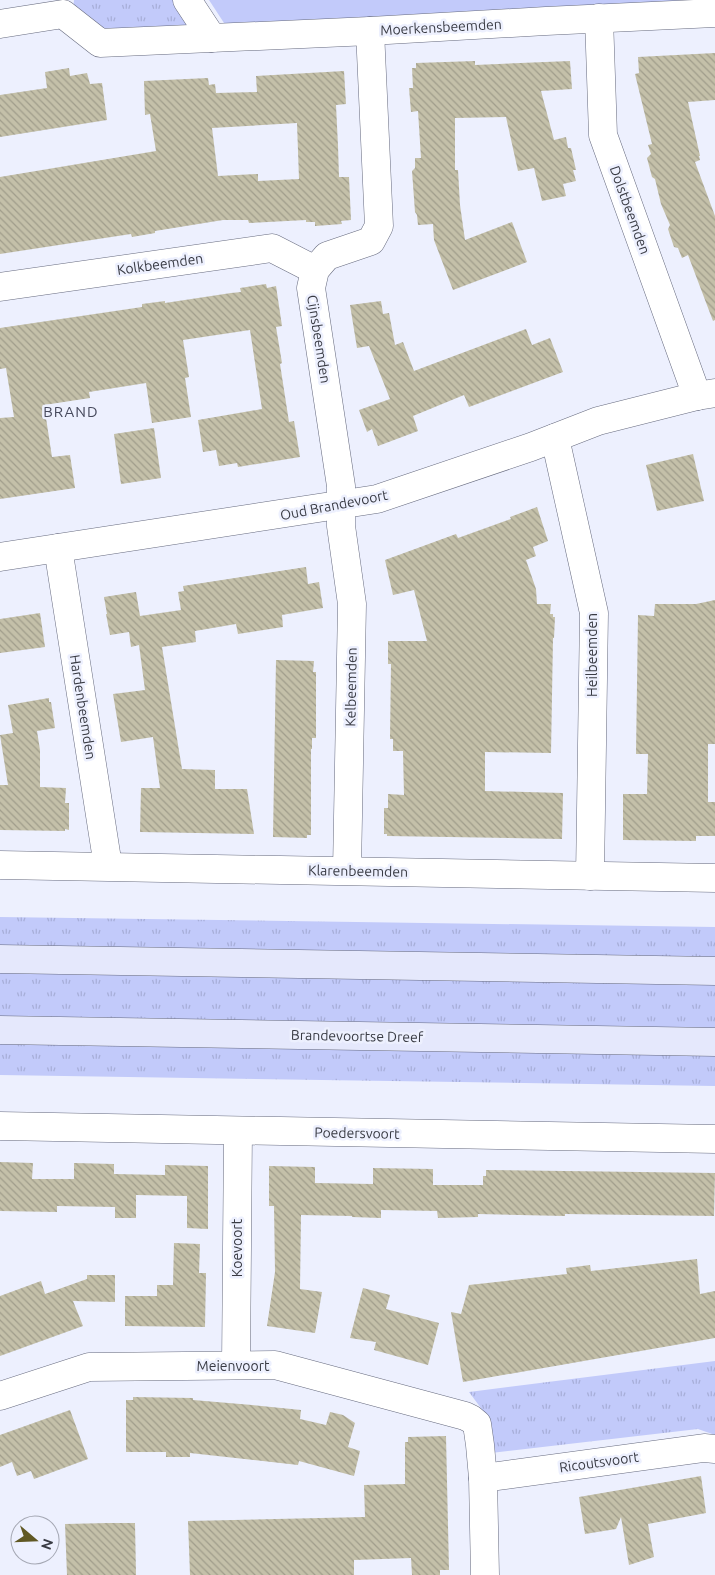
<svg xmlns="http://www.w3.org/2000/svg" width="715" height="1575" font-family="Ubuntu,sans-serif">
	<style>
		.grass { fill: url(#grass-tufts) }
		.park { fill: #c2cafa }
		.building { fill: url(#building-back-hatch); fill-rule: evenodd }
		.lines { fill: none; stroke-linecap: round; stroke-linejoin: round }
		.street-casing { stroke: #676b7f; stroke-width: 29 }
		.secondary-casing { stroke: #676b7f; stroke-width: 29 }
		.street { stroke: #fff; stroke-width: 28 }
		.secondary { stroke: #e5e8fc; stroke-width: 28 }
		.labels { text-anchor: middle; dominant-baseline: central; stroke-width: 5; stroke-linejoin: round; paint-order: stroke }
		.street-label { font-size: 14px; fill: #393b44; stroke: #edf0fe }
		.neighbourhood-label { font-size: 15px; letter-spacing: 1px; fill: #46495c; stroke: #edf0fe }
	</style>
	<defs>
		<pattern id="grass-tufts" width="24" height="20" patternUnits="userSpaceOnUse" patternTransform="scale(1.25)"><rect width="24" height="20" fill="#c2cafa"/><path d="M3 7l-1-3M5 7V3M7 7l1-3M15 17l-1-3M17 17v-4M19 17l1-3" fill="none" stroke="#a7aed8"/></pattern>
		<pattern id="building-back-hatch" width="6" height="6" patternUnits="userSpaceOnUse" patternTransform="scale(1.25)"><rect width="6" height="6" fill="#c4c0a9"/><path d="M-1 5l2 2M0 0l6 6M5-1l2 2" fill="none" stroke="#a09d8b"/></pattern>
	</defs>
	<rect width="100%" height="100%" fill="#edf0fe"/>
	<g class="grass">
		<path d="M 74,0 L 175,0 L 194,29 L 103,33 L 73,10 Z"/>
		<path d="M 0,917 L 715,927 L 715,965 L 0,954 Z"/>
		<path d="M 0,967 L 715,978 L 715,1036 L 0,1025 Z"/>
		<path d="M 0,1038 L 715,1049 L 715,1086 L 0,1075 Z"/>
		<path d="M 715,1361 L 715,1435 L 698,1429 L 491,1453 L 489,1419 L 469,1392 Z"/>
	</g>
	<path class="park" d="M 209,0 L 715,0 L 226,26 Z"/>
	<g class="building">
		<path d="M 715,53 L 715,100 L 688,102 L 700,156 L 699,156 L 700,160 L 695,162 L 715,216 L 715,320 L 713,321 L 688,255 L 682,258 L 678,248 L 674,247 L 668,229 L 670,225 L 661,204 L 655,179 L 652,177 L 647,158 L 651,154 L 648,145 L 652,144 L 635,74 L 639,73 L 638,57 Z"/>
		<path d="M 475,61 L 475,65 L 570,61 L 572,89 L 541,91 L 554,140 L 566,137 L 568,148 L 571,148 L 576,170 L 573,170 L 576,181 L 563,184 L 566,196 L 542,201 L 534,168 L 518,171 L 506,117 L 455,118 L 455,170 L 458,170 L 460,205 L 465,240 L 512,222 L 527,262 L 453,290 L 434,240 L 433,224 L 418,225 L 417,215 L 415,212 L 412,171 L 415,168 L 415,158 L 421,158 L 418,111 L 411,112 L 409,88 L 413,88 L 412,68 L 416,68 L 416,63 Z"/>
		<path d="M 69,68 L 70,76 L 87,73 L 90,84 L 102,83 L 107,120 L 0,137 L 0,95 L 47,88 L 45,72 Z"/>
		<path d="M 344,71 L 346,104 L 336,105 L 338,146 L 339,177 L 349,177 L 351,220 L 341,221 L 342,224 L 315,226 L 315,222 L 306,222 L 306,220 L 249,223 L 248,220 L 223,220 L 155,231 L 155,233 L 132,237 L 131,234 L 0,254 L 0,177 L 156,151 L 150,114 L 145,115 L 144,81 L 208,78 L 209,85 L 215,84 L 216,93 L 257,92 L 256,76 ZM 297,123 L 299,179 L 258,181 L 258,174 L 218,176 L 212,128 Z"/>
		<path d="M 266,284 L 267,288 L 276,286 L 282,326 L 276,327 L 282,363 L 280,364 L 289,422 L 294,421 L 300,457 L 238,467 L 237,463 L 219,466 L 216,450 L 203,452 L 198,420 L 262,409 L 250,330 L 183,340 L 189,377 L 185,378 L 191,417 L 152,423 L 146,383 L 89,392 L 90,398 L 44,405 L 52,457 L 70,455 L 75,488 L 0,499 L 0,418 L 14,417 L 6,368 L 0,369 L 0,328 L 142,307 L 142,304 L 165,301 L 165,303 L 231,293 L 241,292 L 240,288 Z"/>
		<path d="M 381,301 L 383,314 L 389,313 L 395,345 L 403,342 L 414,371 L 526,329 L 532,345 L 550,338 L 563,372 L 469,407 L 464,395 L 413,416 L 418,431 L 378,446 L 372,429 L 367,432 L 359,410 L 390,399 L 369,346 L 357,348 L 350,305 Z"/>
		<path d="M 154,428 L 161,478 L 121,484 L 114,434 Z"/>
		<path d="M 693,454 L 704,501 L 657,511 L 646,465 Z"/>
		<path d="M 537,507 L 548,541 L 533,547 L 536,556 L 526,560 L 536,589 L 537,604 L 551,604 L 550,614 L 553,614 L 553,617 L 555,617 L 554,638 L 553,638 L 551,753 L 485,752 L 485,791 L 563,793 L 562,839 L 387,836 L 387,834 L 384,834 L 384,808 L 388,808 L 388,794 L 404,795 L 403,751 L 393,751 L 393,739 L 390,739 L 391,664 L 388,664 L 388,641 L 427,641 L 414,590 L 393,595 L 385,560 L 456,534 L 458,538 L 511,519 L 510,517 Z"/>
		<path d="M 306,567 L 308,584 L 319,582 L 323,608 L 282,615 L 283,627 L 238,634 L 236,624 L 195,631 L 196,642 L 162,647 L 182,769 L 215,770 L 215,789 L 247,789 L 254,834 L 140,832 L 141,788 L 160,788 L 153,737 L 121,742 L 113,694 L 145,690 L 139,645 L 131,647 L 129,632 L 110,635 L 106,614 L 107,614 L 104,597 L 136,592 L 140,616 L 181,610 L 178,592 L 184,591 L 183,586 Z"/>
		<path d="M 715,600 L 715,744 L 708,744 L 708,802 L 715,802 L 715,836 L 696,836 L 696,841 L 623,840 L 623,794 L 647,794 L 648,754 L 636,754 L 638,615 L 654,616 L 655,604 L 696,604 Z"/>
		<path d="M 40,613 L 45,647 L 0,653 L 0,619 Z"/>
		<path d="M 276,660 L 314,661 L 313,672 L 316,672 L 316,738 L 312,738 L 312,749 L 311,749 L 311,835 L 307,835 L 307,838 L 273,837 Z"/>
		<path d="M 49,698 L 49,702 L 51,702 L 55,728 L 37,731 L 40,750 L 40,787 L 66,788 L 65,803 L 69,803 L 69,830 L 65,829 L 65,831 L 0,830 L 0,785 L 8,785 L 0,735 L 13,733 L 8,705 Z"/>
		<path d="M 0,1162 L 33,1163 L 32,1179 L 74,1179 L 74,1163 L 114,1164 L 114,1174 L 165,1175 L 165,1165 L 208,1166 L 208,1229 L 187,1228 L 187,1196 L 136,1195 L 136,1218 L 115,1218 L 115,1207 L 57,1206 L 57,1212 L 0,1211 Z"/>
		<path d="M 269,1166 L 315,1167 L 315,1183 L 373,1184 L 373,1168 L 433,1169 L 433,1185 L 483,1185 L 483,1176 L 486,1176 L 486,1170 L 715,1173 L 714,1216 L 565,1214 L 565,1216 L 478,1214 L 478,1217 L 438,1218 L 437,1211 L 381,1210 L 381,1218 L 352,1217 L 352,1216 L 301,1215 L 300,1289 L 322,1292 L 315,1333 L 267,1326 L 275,1272 L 274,1206 L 269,1206 Z"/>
		<path d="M 174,1243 L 200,1244 L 199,1273 L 206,1273 L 205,1327 L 125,1326 L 125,1296 L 157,1296 L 157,1285 L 173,1285 Z"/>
		<path d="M 697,1259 L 700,1294 L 715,1291 L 715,1338 L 463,1382 L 451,1312 L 461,1314 L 469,1285 L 567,1274 L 566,1268 L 590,1265 L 591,1271 Z"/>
		<path d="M 87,1275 L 115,1275 L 115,1302 L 73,1301 L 83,1326 L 0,1356 L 0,1296 L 41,1281 L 45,1294 L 87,1279 Z"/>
		<path d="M 363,1288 L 390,1295 L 386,1309 L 439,1323 L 428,1365 L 374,1350 L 376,1342 L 350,1338 Z"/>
		<path d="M 133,1397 L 193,1398 L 193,1400 L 252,1405 L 301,1410 L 300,1419 L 326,1425 L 330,1412 L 343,1415 L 355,1423 L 348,1447 L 360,1451 L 354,1476 L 299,1461 L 298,1465 L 190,1453 L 190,1457 L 166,1457 L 166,1452 L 126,1452 L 126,1400 L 133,1400 Z"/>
		<path d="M 70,1410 L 88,1459 L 34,1479 L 31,1471 L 17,1476 L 12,1462 L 0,1467 L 0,1435 Z"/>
		<path d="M 446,1436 L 449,1570 L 440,1570 L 440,1575 L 412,1575 L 411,1558 L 354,1560 L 354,1575 L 190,1575 L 188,1521 L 365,1517 L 364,1485 L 405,1484 L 405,1442 L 408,1442 L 408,1437 Z"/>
		<path d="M 701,1476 L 706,1513 L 648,1524 L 654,1557 L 629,1565 L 621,1517 L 616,1529 L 585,1534 L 579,1497 Z"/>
		<path d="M 108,1523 L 135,1523 L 136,1575 L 67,1575 L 65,1524 Z"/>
	</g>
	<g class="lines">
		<g class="street-casing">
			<g id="street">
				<path d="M 187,0 L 212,38"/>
				<path d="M 599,18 L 603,135 L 697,396"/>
				<path d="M 0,24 L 63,14 L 100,43 L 370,31 L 546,21 L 715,13"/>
				<path d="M 0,287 L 272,248 L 315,270"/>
				<path d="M 555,438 L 594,613 L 590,876"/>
				<path d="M 58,548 L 108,866"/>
				<path d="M 0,557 L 377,499 L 531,447 L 598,421 L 697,396 L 715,393"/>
				<path d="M 0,865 L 715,878"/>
				<path d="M 347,870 L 352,604 L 341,526 L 341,486 L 311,288 L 315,270 L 327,256 L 371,241 L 379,226 L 370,31"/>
				<path d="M 0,1126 L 715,1139"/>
				<path d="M 236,1365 L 238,1131"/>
				<path d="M 0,1396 L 89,1367 L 275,1365 L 465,1416 L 471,1419 L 477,1424 L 480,1445 L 483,1478 L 485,1575"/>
				<path d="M 483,1478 L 704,1448 L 715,1449"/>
			</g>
		</g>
		<g class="secondary-casing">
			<g id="secondary">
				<path d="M 0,959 L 715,971"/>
				<path d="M 0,1030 L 715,1042"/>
			</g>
		</g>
		<use href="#street" class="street"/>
		<use href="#secondary" class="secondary"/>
	</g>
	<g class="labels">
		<g class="street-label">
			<text transform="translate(441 27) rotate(-3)">Moerkensbeemden</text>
			<text transform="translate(630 210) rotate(70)">Dolstbeemden</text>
			<text transform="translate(160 264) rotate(-8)">Kolkbeemden</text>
			<text transform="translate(319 339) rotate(81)">Cijnsbeemden</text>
			<text transform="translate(334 505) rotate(-11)">Oud Brandevoort</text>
			<text transform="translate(592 655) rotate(-90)">Heilbeemden</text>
			<text transform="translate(351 687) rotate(-89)">Kelbeemden</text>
			<text transform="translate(83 707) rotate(81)">Hardenbeemden</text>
			<text transform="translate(358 871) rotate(1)">Klarenbeemden</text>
			<text transform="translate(357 1036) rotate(1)">Brandevoortse Dreef</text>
			<text transform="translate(357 1133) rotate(1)">Poedersvoort</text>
			<text transform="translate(237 1248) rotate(-90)">Koevoort</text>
			<text x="233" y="1366">Meienvoort</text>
			<text transform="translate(599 1462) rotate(-8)">Ricoutsvoort</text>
		</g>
		<g class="neighbourhood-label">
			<text x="71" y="411">BRAND</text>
		</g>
	</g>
	<g transform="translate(35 1540) rotate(109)"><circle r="24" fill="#edf0fe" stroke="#a5a8b4"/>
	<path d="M0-4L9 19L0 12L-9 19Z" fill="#605824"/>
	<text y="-8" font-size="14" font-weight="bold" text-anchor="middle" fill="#393b44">N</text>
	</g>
</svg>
